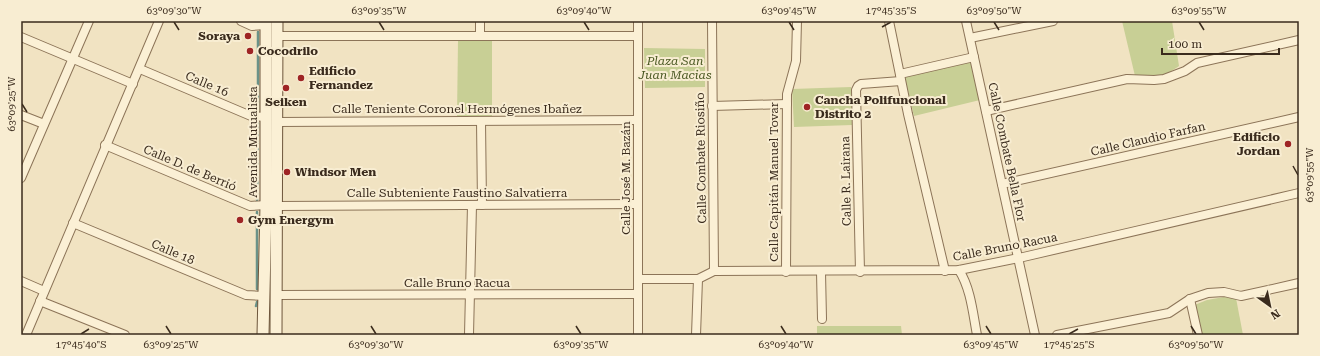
<svg xmlns="http://www.w3.org/2000/svg" width="1320" height="356" font-family="'Roboto Serif',serif">
	<style>
		.green { fill: #c8cf95 }
		.lines { fill: none; stroke-linecap: round; stroke-linejoin: round }
		.stream { stroke: #6b9288; stroke-width: 2.5 }
		.street-casing { stroke: #8c7458; stroke-width: 10 }
		.secondary-casing { stroke: #6d553b; stroke-width: 13 }
		.street { stroke: #fbf0d5; stroke-width: 8 }
		.secondary { stroke: #fbf0d5; stroke-width: 11 }
		.ticks { fill: none; stroke: #3a2b1d; stroke-width: 1.5 }
		.poi-dot { fill: #9e2424; stroke: #f8edd2; stroke-width: 1.5 }
		.labels { text-anchor: middle; dominant-baseline: central; stroke-width: 4; stroke-linejoin: round; paint-order: stroke }
		.poi-label { font-size: 12px; font-weight: bold; fill: #3a2b1d; stroke: #f8edd2; text-anchor: start }
		.park-label { font-size: 12px; font-style: italic; fill: #4a5822; stroke: #f8edd2 }
		.street-label { font-size: 12px; fill: #3a2b1d; stroke: #f8edd2 }
		.neatline { fill: none; stroke: #3a2b1d; stroke-width: 1.5 }
		.ticks-label { font-size: 10px; text-anchor: middle; fill: #3a2b1d }
	</style>
	<rect width="100%" height="100%" fill="#f1e3c2"/>
	<g class="green">
		<path d="M 1122,21 L 1172,21 L 1179,66 C 1161,79 1156,76 1135,76 Z"/>
		<path d="M 458,41 L 492,41 L 492,116 L 457,116 Z"/>
		<path d="M 644,48 L 705,49 L 705,87 L 645,88 Z"/>
		<path d="M 970,55 L 980,100 L 914,116 L 903,71 Z"/>
		<path d="M 851,87 L 852,125 L 794,127 L 792,89 Z"/>
		<path d="M 1224,297 L 1236,298 L 1243,335 L 1198,335 L 1192,306 L 1207,300 Z"/>
		<path d="M 817,326 L 901,326 L 902,335 L 817,335 Z"/>
	</g>
	<g class="lines">
		<g class="stream">
			<path d="M 258,32 L 258,112"/>
			<path d="M 257,200 L 258,123"/>
			<path d="M 257,289 L 257,212"/>
			<path d="M 256,306 L 257,302"/>
		</g>
		<g class="street-casing">
			<g id="street">
				<path d="M 241,21 L 252,26 L 266,25"/>
				<path d="M 480,21 L 480,36"/>
				<path d="M 638,21 L 638,335"/>
				<path d="M 712,21 L 714,271"/>
				<path d="M 889,21 L 908,114 L 945,271"/>
				<path d="M 966,21 L 1035,335"/>
				<path d="M 277,36 L 638,36"/>
				<path d="M 21,37 L 133,84"/>
				<path d="M 970,38 L 1053,21"/>
				<path d="M 140,69 L 251,116 L 266,117"/>
				<path d="M 900,74 L 974,57"/>
				<path d="M 712,106 L 787,104"/>
				<path d="M 986,111 L 1127,79 L 1154,80 L 1164,79 L 1185,71 L 1197,63 L 1299,40"/>
				<path d="M 21,115 L 44,124"/>
				<path d="M 481,121 L 482,205"/>
				<path d="M 277,122 L 638,120"/>
				<path d="M 105,145 L 250,206 L 266,205"/>
				<path d="M 21,178 L 89,21"/>
				<path d="M 1002,184 L 1299,117"/>
				<path d="M 277,206 L 638,204"/>
				<path d="M 73,223 L 246,295 L 264,296"/>
				<path d="M 959,270 C 971,289 973,314 977,335"/>
				<path d="M 786,272 L 787,94 L 796,61 L 797,21"/>
				<path d="M 821,272 L 822,319"/>
				<path d="M 860,272 L 856,90 L 858,86 L 861,84 L 901,81"/>
				<path d="M 638,279 L 698,279 L 714,271 L 959,270 L 1019,258 L 1299,193"/>
				<path d="M 21,281 L 44,291"/>
				<path d="M 276,295 L 638,294"/>
				<path d="M 1190,299 L 1198,335"/>
				<path d="M 40,301 L 125,335"/>
				<path d="M 26,335 L 159,21"/>
				<path d="M 469,335 L 472,205"/>
				<path d="M 696,335 L 698,279"/>
				<path d="M 1057,335 L 1169,313 L 1190,299 L 1208,293 L 1224,292 L 1241,296 L 1299,283"/>
			</g>
		</g>
		<g class="secondary-casing">
			<g id="secondary">
				<path d="M 263,335 L 266,205 L 266,21"/>
				<path d="M 276,335 L 277,21"/>
			</g>
		</g>
		<use href="#street" class="street"/>
		<use href="#secondary" class="secondary"/>
	</g>
	<path class="ticks" d="M 174,22 L 179,30M 379,22 L 384,30M 584,22 L 589,30M 789,22 L 794,30M 994,22 L 999,30M 1199,22 L 1204,30M 882,27 L 891,22M 22,104 L 27,112M 1293,166 L 1298,175M 166,326 L 171,334M 371,326 L 376,334M 576,326 L 581,334M 781,326 L 786,334M 986,326 L 991,334M 1191,326 L 1196,334M 81,334 L 89,329M 1069,334 L 1078,329"/>
	<g class="poi-dot">
		<circle cx="248" cy="36" r="4"/>
		<circle cx="250" cy="51" r="4"/>
		<circle cx="301" cy="78" r="4"/>
		<circle cx="286" cy="88" r="4"/>
		<circle cx="807" cy="107" r="4"/>
		<circle cx="1288" cy="144" r="4"/>
		<circle cx="287" cy="172" r="4"/>
		<circle cx="240" cy="220" r="4"/>
	</g>
	<g class="labels">
		<g class="poi-label">
			<text x="240" y="36" text-anchor="end">Soraya</text>
			<text x="258" y="51">Cocodrilo</text>
			<text x="309" y="71">Edificio<tspan x="309" dy="14">Fernandez</tspan></text>
			<text x="815" y="100">Cancha Polifuncional<tspan x="815" dy="14">Distrito 2</tspan></text>
			<text x="286" y="102" text-anchor="middle">Seiken</text>
			<text x="1280" y="137" text-anchor="end">Edificio<tspan x="1280" dy="14">Jordan</tspan></text>
			<text x="295" y="172">Windsor Men</text>
			<text x="248" y="220">Gym Energym</text>
		</g>
		<g class="park-label">
			<text x="675" y="61">Plaza San<tspan x="675" dy="14">Juan Macias</tspan></text>
		</g>
		<g class="street-label">
			<text transform="translate(207 84) rotate(23)">Calle 16</text>
			<text x="457" y="109">Calle Teniente Coronel Hermógenes Ibañez</text>
			<text transform="translate(1148 139) rotate(-13)">Calle Claudio Farfan</text>
			<text transform="translate(253 142) rotate(-90)">Avenida Mutualista</text>
			<text transform="translate(1007 152) rotate(78)">Calle Combate Bella Flor</text>
			<text transform="translate(701 158) rotate(-91)">Calle Combate Riosiño</text>
			<text transform="translate(190 168) rotate(23)">Calle D. de Berrió</text>
			<text transform="translate(626 178) rotate(-90)">Calle José M. Bazán</text>
			<text transform="translate(846 181) rotate(-91)">Calle R. Lairana</text>
			<text transform="translate(774 182) rotate(-90)">Calle Capitán Manuel Tovar</text>
			<text x="457" y="193">Calle Subteniente Faustino Salvatierra</text>
			<text transform="translate(1005 247) rotate(-11)">Calle Bruno Racua</text>
			<text transform="translate(173 252) rotate(23)">Calle 18</text>
			<text x="457" y="283">Calle Bruno Racua</text>
		</g>
	</g>
	<rect width="1320" height="356" fill="none" stroke="#f8edd2" stroke-width="44"/>
	<g transform="translate(1270 306) rotate(147)" stroke="#f8edd2" stroke-width="3" paint-order="stroke">
	<path d="M0-3L7 15L0 10L-7 15Z" fill="#3a2b1d"/>
	<text y="-6" font-size="11" font-weight="bold" text-anchor="middle" fill="#3a2b1d">N</text>
	</g>
	<path d="M1162 48v6h117v-6" fill="none" stroke="#3a2b1d" stroke-width="2"/>
	<text x="1168" y="48" font-size="12" fill="#3a2b1d" stroke="#f8edd2" stroke-width="3" paint-order="stroke">100 m</text>
	<rect x="22" y="22" width="1276" height="312" class="neatline"/>
	<g class="ticks-label">
		<text x="174" y="14">63°09'30"W</text>
		<text x="379" y="14">63°09'35"W</text>
		<text x="584" y="14">63°09'40"W</text>
		<text x="789" y="14">63°09'45"W</text>
		<text x="891" y="14">17°45'35"S</text>
		<text x="994" y="14">63°09'50"W</text>
		<text x="1199" y="14">63°09'55"W</text>
		<text transform="translate(11 104) rotate(-90)" y="4">63°09'25"W</text>
		<text transform="translate(1309 175) rotate(-90)" y="4">63°09'55"W</text>
		<text x="81" y="348">17°45'40"S</text>
		<text x="171" y="348">63°09'25"W</text>
		<text x="376" y="348">63°09'30"W</text>
		<text x="581" y="348">63°09'35"W</text>
		<text x="786" y="348">63°09'40"W</text>
		<text x="991" y="348">63°09'45"W</text>
		<text x="1069" y="348">17°45'25"S</text>
		<text x="1196" y="348">63°09'50"W</text>
	</g>
</svg>
